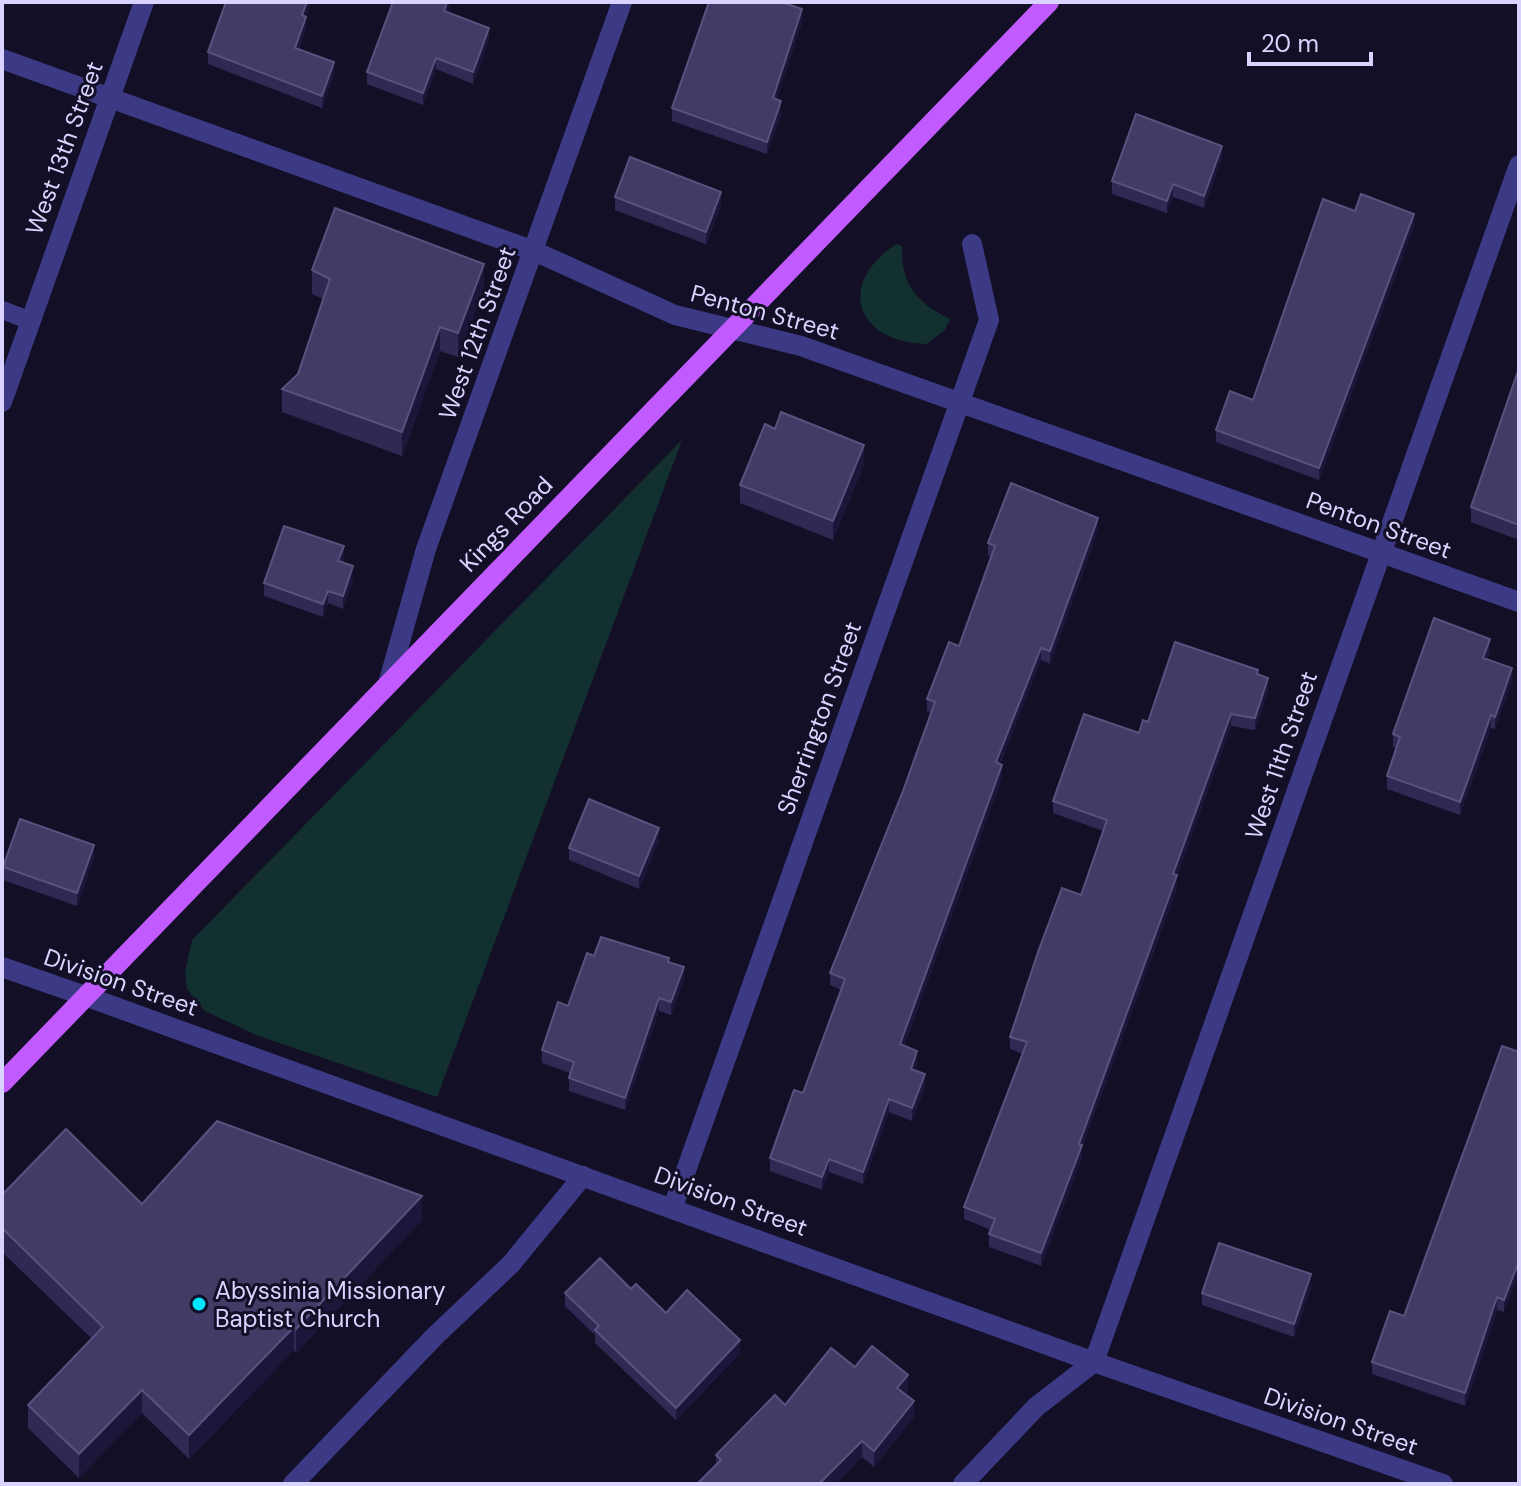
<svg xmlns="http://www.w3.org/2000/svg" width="1521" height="1486" font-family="'DM Sans',sans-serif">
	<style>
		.green { fill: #12302f }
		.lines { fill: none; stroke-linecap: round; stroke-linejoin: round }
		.service { stroke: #3d3a85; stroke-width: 18 }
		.minor { stroke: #3d3a85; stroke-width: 20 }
		.tertiary { stroke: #3d3a85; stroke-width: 20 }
		.primary { stroke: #c25bff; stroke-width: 20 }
		.wall { fill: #312854 }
		.shaded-wall { fill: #1d163a }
		.building { fill: #433a66; stroke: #5a527e; stroke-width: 2 }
		.poi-dot { fill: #00e5ff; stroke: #130f26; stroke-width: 3 }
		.labels { text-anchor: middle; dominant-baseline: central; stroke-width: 6; stroke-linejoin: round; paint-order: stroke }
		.street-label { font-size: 24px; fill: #d9d4ff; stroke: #130f26 }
		.poi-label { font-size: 24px; fill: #d9d4ff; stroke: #130f26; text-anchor: start }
	</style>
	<rect width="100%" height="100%" fill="#130f26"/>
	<g class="green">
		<path d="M 896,244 L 902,246 C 901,285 916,302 950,319 L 945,330 L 927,344 C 858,343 834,286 896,244 Z"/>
		<path d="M 682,440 L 437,1097 L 256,1035 L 205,1011 L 187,989 L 185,973 L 192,940 Z"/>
	</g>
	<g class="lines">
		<path class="service" d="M 2,310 L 31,321"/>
		<g class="minor">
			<path d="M 2,59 L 534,251 L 675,315 L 801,346 L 1519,602"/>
			<path d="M 388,684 L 426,549 L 622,2"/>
			<path d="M 85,996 L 1094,1362 L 1443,1484"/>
			<path d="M 673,1207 L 989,320 L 972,244"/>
			<path d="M 293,1484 L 435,1336 L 511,1264 L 583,1176"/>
			<path d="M 963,1484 L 1036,1407 L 1094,1362 L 1519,165"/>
		</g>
		<g class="tertiary">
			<path d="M 2,402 L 144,2"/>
			<path d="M 2,967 L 85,996"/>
		</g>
		<path class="primary" d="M 2,1083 L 1049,2"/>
	</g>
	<g class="wall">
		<path d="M 393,2 L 451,2 L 447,13 L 489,40 L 473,84 L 436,69 L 423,105 L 367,84 L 367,72 Z"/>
		<path d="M 306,17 L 306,29 L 299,49 L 334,74 L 322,108 L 208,64 L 208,52 Z"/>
		<path d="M 802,22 L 776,100 L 781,114 L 767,154 L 672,121 L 672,108 Z"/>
		<path d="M 1222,158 L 1204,208 L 1173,197 L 1167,213 L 1112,194 L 1112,181 Z"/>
		<path d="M 615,197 L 721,205 L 706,244 L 615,210 Z"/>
		<path d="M 1355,211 L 1414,226 L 1319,480 L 1216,442 L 1216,430 L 1253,400 Z"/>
		<path d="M 312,270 L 484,288 L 458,357 L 440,351 L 402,456 L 282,412 L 282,389 L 298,374 L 323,299 L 312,294 Z"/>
		<path d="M 1519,368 L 1519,540 L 1471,522 L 1471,507 Z"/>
		<path d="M 864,464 L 833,540 L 740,503 L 740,485 Z"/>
		<path d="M 1098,530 L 1050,664 L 1041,660 L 1000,764 L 1002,778 L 904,1046 L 917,1063 L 915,1070 L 925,1087 L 912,1121 L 889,1112 L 863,1184 L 829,1172 L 822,1190 L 770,1171 L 770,1158 L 803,1093 L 841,990 L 830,985 L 830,973 L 903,791 L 931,713 L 927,711 L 927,699 L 959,646 L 991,557 L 988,555 L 988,543 Z"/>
		<path d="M 344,559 L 343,562 L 353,579 L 343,609 L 328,603 L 323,617 L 264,596 L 264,583 Z"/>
		<path d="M 1490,651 L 1487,659 L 1512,681 L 1495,729 L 1491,728 L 1460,815 L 1387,789 L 1387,776 L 1396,748 L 1393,747 L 1393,734 Z"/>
		<path d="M 1258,674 L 1268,691 L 1255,730 L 1231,726 L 1177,876 L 1177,888 L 1082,1148 L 1082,1157 L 1041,1266 L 989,1247 L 989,1234 L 991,1230 L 964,1219 L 964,1207 L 1023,1054 L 1010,1049 L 1010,1037 L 1081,895 L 1103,831 L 1053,813 L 1053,801 L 1139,733 L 1148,722 Z"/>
		<path d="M 659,840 L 639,889 L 569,860 L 569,848 Z"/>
		<path d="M 94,858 L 77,906 L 3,880 L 3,867 Z"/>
		<path d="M 594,956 L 669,962 L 684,980 L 671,1015 L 659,1011 L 625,1110 L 569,1091 L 569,1078 L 570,1073 L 542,1063 L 542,1050 L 568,1006 Z"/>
		<path d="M 1519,1052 L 1504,1312 L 1497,1310 L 1465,1406 L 1372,1374 L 1372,1362 L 1404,1316 Z"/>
		<path d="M 2,1195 L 142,1204 L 422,1220 L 296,1353 L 294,1350 L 189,1459 L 142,1413 L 79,1478 L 28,1428 L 28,1405 L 92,1339 L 2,1252 Z"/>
		<path d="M 1311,1287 L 1294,1337 L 1202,1305 L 1202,1293 Z"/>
		<path d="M 631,1289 L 666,1313 L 740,1353 L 676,1420 L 595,1343 L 595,1335 L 565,1306 L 565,1293 Z"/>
		<path d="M 855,1367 L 908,1391 L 905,1394 L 914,1417 L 874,1467 L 862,1457 L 835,1484 L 697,1484 L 716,1465 L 716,1455 L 785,1405 Z"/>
	</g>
	<g class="shaded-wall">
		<path d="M 307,2 L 312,2 L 302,28 L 302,15 Z"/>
		<path d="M 447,2 L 451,2 L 444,23 L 444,11 Z"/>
		<path d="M 802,9 L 802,22 L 773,111 L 773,98 Z"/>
		<path d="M 306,17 L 306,29 L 295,60 L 295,48 Z"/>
		<path d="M 489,28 L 489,40 L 473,84 L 473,72 Z"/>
		<path d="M 436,58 L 436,69 L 423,105 L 423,93 Z"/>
		<path d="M 334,62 L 334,74 L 322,108 L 322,96 Z"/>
		<path d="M 781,101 L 781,114 L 767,154 L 767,142 Z"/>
		<path d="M 1222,146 L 1222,158 L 1204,208 L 1204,196 Z"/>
		<path d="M 1173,184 L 1173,197 L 1167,213 L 1167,201 Z"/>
		<path d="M 721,192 L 721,205 L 706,244 L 706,232 Z"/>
		<path d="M 1414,214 L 1414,226 L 1319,480 L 1319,468 Z"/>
		<path d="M 484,264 L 484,288 L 458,357 L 458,333 Z"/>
		<path d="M 440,327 L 440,351 L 402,456 L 402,432 Z"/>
		<path d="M 864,445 L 864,464 L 833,540 L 833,521 Z"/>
		<path d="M 1098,518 L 1098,530 L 1050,664 L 1050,651 Z"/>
		<path d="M 344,546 L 344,559 L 338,573 L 338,561 Z"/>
		<path d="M 353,566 L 353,579 L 343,609 L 343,596 Z"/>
		<path d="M 328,591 L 328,603 L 323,617 L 323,604 Z"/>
		<path d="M 1490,639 L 1490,651 L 1483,671 L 1483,658 Z"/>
		<path d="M 1041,648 L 1041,660 L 996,775 L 996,762 Z"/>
		<path d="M 1512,668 L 1512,681 L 1495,729 L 1495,717 Z"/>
		<path d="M 1268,678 L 1268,691 L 1255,730 L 1255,718 Z"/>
		<path d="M 1231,714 L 1231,726 L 1177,876 L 1177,888 L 1082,1148 L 1082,1157 L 1041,1266 L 1041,1253 L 1173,874 Z"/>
		<path d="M 1491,715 L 1491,728 L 1460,815 L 1460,802 Z"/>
		<path d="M 1002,765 L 1002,778 L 900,1057 L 900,1044 Z"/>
		<path d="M 659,828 L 659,840 L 639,889 L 639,876 Z"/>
		<path d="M 94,845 L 94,858 L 77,906 L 77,893 Z"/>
		<path d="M 684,967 L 684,980 L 671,1015 L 671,1002 Z"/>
		<path d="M 659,998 L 659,1011 L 625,1110 L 625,1098 Z"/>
		<path d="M 917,1051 L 917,1063 L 911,1082 L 911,1069 Z"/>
		<path d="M 925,1074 L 925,1087 L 912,1121 L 912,1108 Z"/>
		<path d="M 889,1099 L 889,1112 L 863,1184 L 863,1172 Z"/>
		<path d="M 829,1159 L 829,1172 L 822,1190 L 822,1177 Z"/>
		<path d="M 422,1196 L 422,1220 L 296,1353 L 296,1329 Z"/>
		<path d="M 1519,1251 L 1519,1274 L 1504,1312 L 1504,1300 Z"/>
		<path d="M 1311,1274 L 1311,1287 L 1294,1337 L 1294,1324 Z"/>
		<path d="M 1497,1297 L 1497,1310 L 1465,1406 L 1465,1393 Z"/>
		<path d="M 294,1327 L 294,1350 L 189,1459 L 189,1435 Z"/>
		<path d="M 740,1340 L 740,1353 L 676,1420 L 676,1408 Z"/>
		<path d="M 908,1375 L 908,1391 L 897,1404 L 897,1388 Z"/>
		<path d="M 142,1390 L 142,1413 L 79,1478 L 79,1454 Z"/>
		<path d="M 914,1401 L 914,1417 L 874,1467 L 874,1451 Z"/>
		<path d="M 862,1441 L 862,1457 L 835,1484 L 819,1484 Z"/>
	</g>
	<g class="building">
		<path d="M 226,2 L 307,2 L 302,15 L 306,17 L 295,48 L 334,62 L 322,96 L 208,52 Z"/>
		<path d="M 393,2 L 447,2 L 444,11 L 489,28 L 473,72 L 436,58 L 423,93 L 367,72 Z"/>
		<path d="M 709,2 L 781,2 L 802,9 L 773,98 L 781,101 L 767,142 L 672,108 Z"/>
		<path d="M 1136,114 L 1222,146 L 1204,196 L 1173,184 L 1167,201 L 1112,181 Z"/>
		<path d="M 630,157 L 721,192 L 706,232 L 615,197 Z"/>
		<path d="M 1361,194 L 1414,214 L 1319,468 L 1216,430 L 1230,391 L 1253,400 L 1323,199 L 1355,211 Z"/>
		<path d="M 335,208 L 484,264 L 458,333 L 440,327 L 402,432 L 282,389 L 298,374 L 330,279 L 312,270 Z"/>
		<path d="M 1519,368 L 1519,525 L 1471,507 Z"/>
		<path d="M 781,412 L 864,445 L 833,521 L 740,485 L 765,424 L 775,429 Z"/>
		<path d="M 1011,483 L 1098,518 L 1050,651 L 1041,648 L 996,762 L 1002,765 L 900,1044 L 917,1051 L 911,1069 L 925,1074 L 912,1108 L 889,1099 L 863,1172 L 829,1159 L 822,1177 L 770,1158 L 794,1090 L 803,1093 L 845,979 L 830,973 L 903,791 L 935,702 L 927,699 L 949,642 L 959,646 L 995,546 L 988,543 Z"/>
		<path d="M 284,526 L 344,546 L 338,561 L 353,566 L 343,596 L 328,591 L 323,604 L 264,583 Z"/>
		<path d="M 1434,618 L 1490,639 L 1483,658 L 1512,668 L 1495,717 L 1491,715 L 1460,802 L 1387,776 L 1400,737 L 1393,734 Z"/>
		<path d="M 1175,642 L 1258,670 L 1257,674 L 1268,678 L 1255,718 L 1231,714 L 1173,874 L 1177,875 L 1079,1144 L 1082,1145 L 1041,1253 L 989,1234 L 995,1219 L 964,1207 L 1027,1042 L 1010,1037 L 1038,952 L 1062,888 L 1081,895 L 1107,820 L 1053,801 L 1084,714 L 1139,733 L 1143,720 L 1148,722 Z"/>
		<path d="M 589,799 L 659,828 L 639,876 L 569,848 Z"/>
		<path d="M 20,819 L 94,845 L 77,893 L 3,867 Z"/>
		<path d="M 601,937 L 669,958 L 668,962 L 684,967 L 671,1002 L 659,998 L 625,1098 L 569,1078 L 574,1062 L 542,1050 L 558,1002 L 568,1006 L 587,953 L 594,956 Z"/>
		<path d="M 1502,1046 L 1519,1052 L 1519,1251 L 1518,1254 L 1519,1254 L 1519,1261 L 1504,1300 L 1497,1297 L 1465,1393 L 1372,1362 L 1390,1311 L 1404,1316 Z"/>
		<path d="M 217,1121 L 422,1196 L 296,1329 L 294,1327 L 189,1435 L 142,1390 L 79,1454 L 28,1405 L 103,1327 L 2,1228 L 2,1195 L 66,1129 L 142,1204 Z"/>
		<path d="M 1219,1243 L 1311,1274 L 1294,1324 L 1202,1293 Z"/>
		<path d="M 600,1258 L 631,1289 L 636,1284 L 666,1313 L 687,1290 L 740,1340 L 676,1408 L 595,1330 L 599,1326 L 565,1293 Z"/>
		<path d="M 872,1346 L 908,1375 L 897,1388 L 914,1401 L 874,1451 L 862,1441 L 819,1484 L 697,1484 L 721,1460 L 716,1455 L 775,1395 L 785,1405 L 831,1348 L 855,1367 Z"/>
	</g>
	<circle class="poi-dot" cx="199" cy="1304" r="8"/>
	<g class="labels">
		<g class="street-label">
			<text transform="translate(64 148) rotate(-70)">West 13th Street</text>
			<text transform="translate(765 312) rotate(15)">Penton Street</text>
			<text transform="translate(477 333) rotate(-70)">West 12th Street</text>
			<text transform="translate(506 524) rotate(-46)">Kings Road</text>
			<text transform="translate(1379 525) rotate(20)">Penton Street</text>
			<text transform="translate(819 718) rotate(-70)">Sherrington Street</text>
			<text transform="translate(1281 755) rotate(-71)">West 11th Street</text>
			<text transform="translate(121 982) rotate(19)">Division Street</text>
			<text transform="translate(731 1201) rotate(20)">Division Street</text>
			<text transform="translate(1341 1421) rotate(19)">Division Street</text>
		</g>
		<g class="poi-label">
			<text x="215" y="1290">Abyssinia Missionary<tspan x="215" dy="28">Baptist Church</tspan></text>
		</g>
	</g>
	<rect width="1521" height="1486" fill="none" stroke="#d9d4ff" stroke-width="8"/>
	<path d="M1249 52v12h122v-12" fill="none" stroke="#d9d4ff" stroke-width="4"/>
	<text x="1261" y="52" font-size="24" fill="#d9d4ff" stroke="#130f26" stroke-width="6" paint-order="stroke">20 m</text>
</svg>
